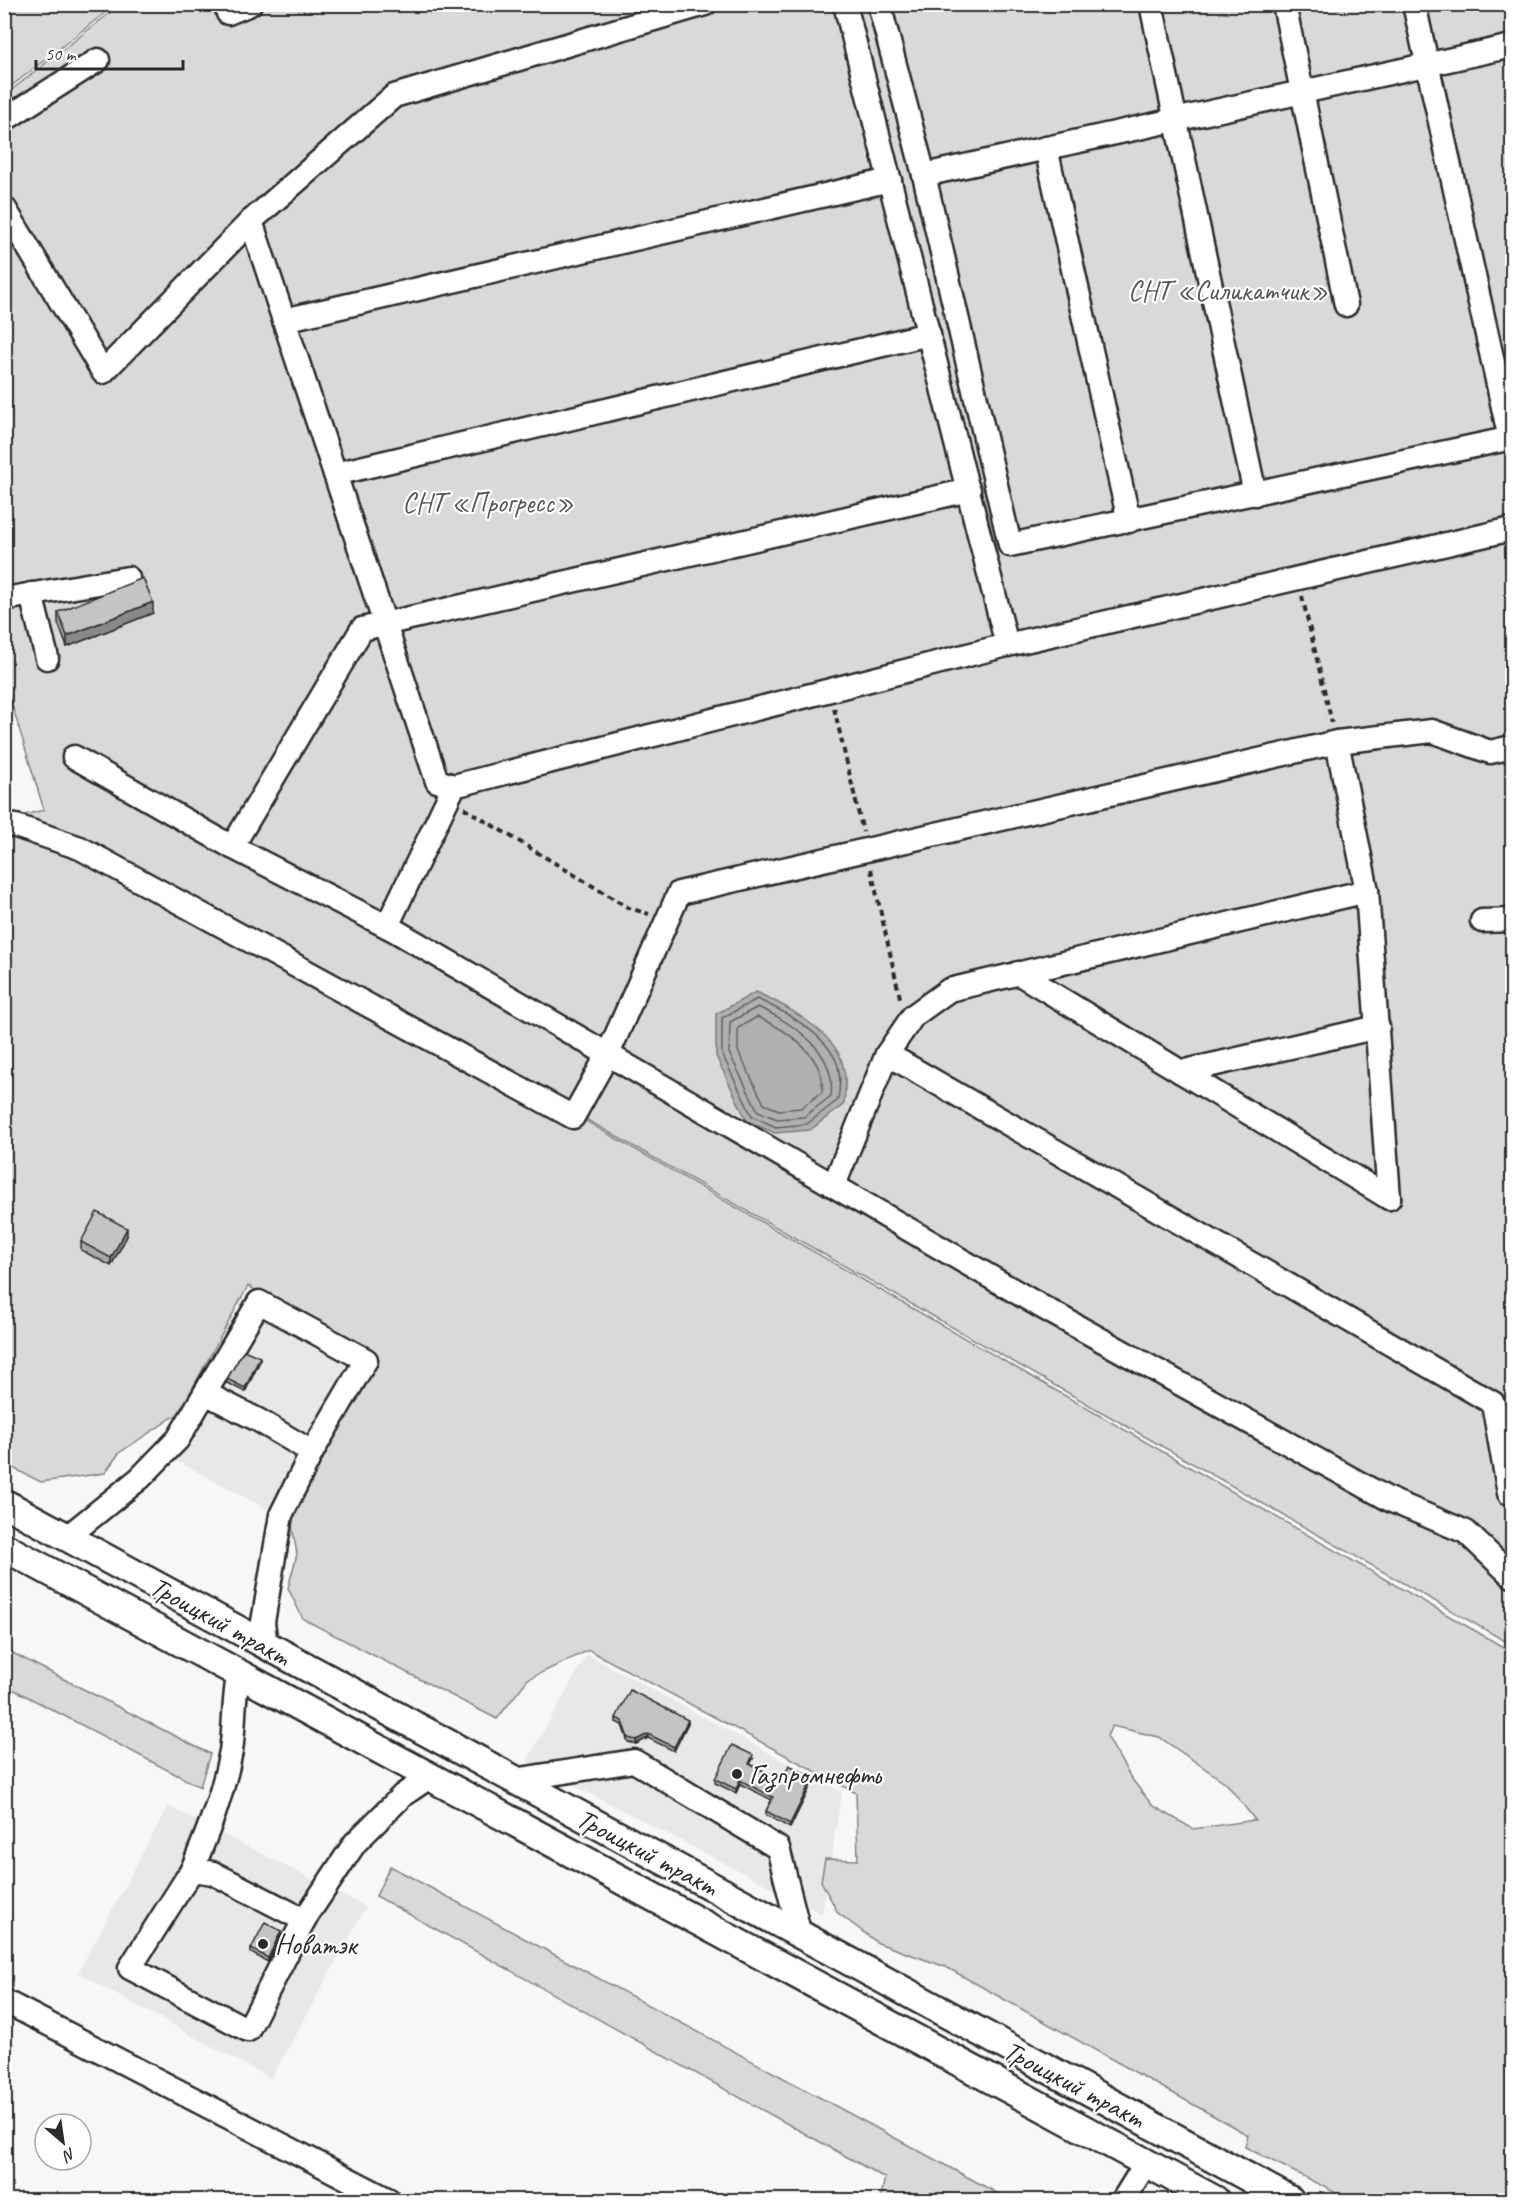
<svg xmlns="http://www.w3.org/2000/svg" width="1517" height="2205" font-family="Caveat,sans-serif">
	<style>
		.built { fill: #e8e8e8 }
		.green { fill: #d9d9d9; stroke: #828282; stroke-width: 1.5; fill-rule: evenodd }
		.water { fill: #b0b0b0; stroke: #7b7b7b; stroke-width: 1.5 }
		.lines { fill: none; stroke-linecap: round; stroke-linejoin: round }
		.shore { stroke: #606060; stroke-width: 1.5 }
		.minor-casing { stroke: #2b2b2b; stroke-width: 27 }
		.major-casing { stroke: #2b2b2b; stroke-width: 32 }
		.path { stroke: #2b2b2b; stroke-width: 4; stroke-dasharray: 6 4.5; stroke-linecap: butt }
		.minor { stroke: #fff; stroke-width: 22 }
		.major { stroke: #fff; stroke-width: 27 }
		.wall { fill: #a9a9a9; stroke: #2b2b2b; stroke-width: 1.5 }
		.shaded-wall { fill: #898989; stroke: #2b2b2b; stroke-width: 1.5 }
		.building { fill: #c4c4c4; stroke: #2b2b2b; stroke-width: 1.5 }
		.poi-dot { fill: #2b2b2b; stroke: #fff; stroke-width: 2 }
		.labels { text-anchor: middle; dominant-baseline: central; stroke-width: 4.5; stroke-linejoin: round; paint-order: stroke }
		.park-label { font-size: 28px; fill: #565656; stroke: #fff }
		.street-label { font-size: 28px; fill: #2b2b2b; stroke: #fff }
		.poi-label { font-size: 28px; fill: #2b2b2b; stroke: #fff; text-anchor: start }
	</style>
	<rect width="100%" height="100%" fill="#f7f7f7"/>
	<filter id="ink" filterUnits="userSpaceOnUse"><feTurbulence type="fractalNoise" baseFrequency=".0167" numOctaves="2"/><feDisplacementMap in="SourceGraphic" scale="12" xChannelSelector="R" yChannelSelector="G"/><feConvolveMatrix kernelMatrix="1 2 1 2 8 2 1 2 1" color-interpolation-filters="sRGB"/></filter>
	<g filter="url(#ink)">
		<g class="built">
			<path d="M 247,1292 L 370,1357 L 284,1518 L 162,1453 Z"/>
			<path d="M 587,1654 L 842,1792 L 822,1914 L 527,1761 Z"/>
			<path d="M 168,1806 L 366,1907 L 271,2079 L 78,1973 Z"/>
		</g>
		<g class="green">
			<path d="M 5,4 L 111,4 L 111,8 L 5,91 Z"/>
			<path d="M 120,5 L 1512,5 L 1512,1645 L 214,908 L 1512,1652 L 1512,2200 L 1350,2200 L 1245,2147 L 1248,2135 L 946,1967 L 878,1943 L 838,1913 L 821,1881 L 825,1859 L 858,1860 L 856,1793 L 589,1650 L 528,1679 L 497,1719 L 303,1619 L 288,1588 L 297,1554 L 290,1515 L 374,1355 L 248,1286 L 179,1413 L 119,1453 L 105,1473 L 41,1482 L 5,1464 L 4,820 L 44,810 L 5,682 L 5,95 ZM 1112,1726 L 1159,1737 L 1226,1783 L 1255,1820 L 1193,1829 L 1152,1805 L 1131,1778 L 1107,1736 Z"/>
			<path d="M 5,1649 L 210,1754 L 200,1787 L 5,1685 Z"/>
			<path d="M 390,1866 L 1010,2200 L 880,2200 L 885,2178 L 376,1896 Z"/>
		</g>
		<path class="water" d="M 756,992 C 783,1004 834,1032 842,1062 C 847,1076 845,1089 844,1104 L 810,1130 L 775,1133 L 747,1121 L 716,1056 L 716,1014 Z"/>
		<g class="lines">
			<g class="shore">
				<path d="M 757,999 C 784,1011 826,1034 837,1063 C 841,1075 840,1088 838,1100 L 807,1124 L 776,1127 L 752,1116 L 722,1054 L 722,1018 Z"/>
				<path d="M 758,1007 C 794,1024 837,1051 831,1096 L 804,1117 L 777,1119 L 758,1111 L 729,1053 L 730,1022 Z"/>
				<path d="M 757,1017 C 786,1029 827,1057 822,1092 L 801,1108 L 779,1110 L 764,1104 L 738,1051 L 738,1028 Z"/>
			</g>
			<g class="minor-casing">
				<g id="minor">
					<path d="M 226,4 L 228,13 L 250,4"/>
					<path d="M 879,4 L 924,175 L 1010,545 L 1512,438"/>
					<path d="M 1151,4 L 1255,494"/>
					<path d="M 1284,4 L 1346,305"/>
					<path d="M 1414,4 L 1510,439"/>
					<path d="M 4,120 L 98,60"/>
					<path d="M 1046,148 L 1129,521"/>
					<path d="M 924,175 L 1512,46"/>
					<path d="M 5,209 L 103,372 L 251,221 L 394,96 L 705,4"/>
					<path d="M 251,221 L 437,781 L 454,786"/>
					<path d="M 284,320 L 890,180"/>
					<path d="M 335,474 L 929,334"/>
					<path d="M 969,490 L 362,629 L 232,847 L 394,930 L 1042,1307 L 1390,1500 L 1466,1532 L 1512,1576"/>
					<path d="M 31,594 L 47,658"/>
					<path d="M 4,599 L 128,578"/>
					<path d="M 1007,645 L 1512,529"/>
					<path d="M 1337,742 L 1367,891 L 1389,1198"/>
					<path d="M 74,757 L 232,847"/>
					<path d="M 4,824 L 16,826 L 80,848 L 573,1117 L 608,1054 L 679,893 L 1337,742 L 1432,731 L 1490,752 L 1512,747"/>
					<path d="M 1482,921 L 1512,920"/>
					<path d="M 387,926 L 454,786 L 1007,645 L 845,4"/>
					<path d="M 1018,973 L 1389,1198"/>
					<path d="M 887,1054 L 1493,1403 L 1509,1493"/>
					<path d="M 1181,1072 L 1378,1027"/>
					<path d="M 834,1185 L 887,1054 L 913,1016 L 949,990 L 1367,891"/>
					<path d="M 205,1393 L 259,1302 L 366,1360 L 312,1452"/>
					<path d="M 67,1537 L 140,1478 L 178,1439 L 205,1393 L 258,1420 L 312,1452 L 281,1515 L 263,1622 L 266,1646"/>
					<path d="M 239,1672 C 233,1698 235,1724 231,1751 C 223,1794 209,1829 192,1870 L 213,1873 L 304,1920 L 355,1843 L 403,1795 L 431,1776"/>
					<path d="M 514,1780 L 634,1761 L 778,1848 L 800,1935"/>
					<path d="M 192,1870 L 130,1968 L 248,2030 L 304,1920"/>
					<path d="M 4,2001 L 389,2200"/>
					<path d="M 1123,2200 L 1146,2163"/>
				</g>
			</g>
			<g class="major-casing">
				<g id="major">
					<path d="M 4,1503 L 1290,2200"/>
					<path d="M 4,1547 L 1215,2200"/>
				</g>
			</g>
			<g class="path">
				<path d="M 1302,596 L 1332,723"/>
				<path d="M 834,708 L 863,832"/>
				<path d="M 464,808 L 629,908 L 649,914"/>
				<path d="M 871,869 L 901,1002"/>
			</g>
			<use href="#minor" class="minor"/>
			<use href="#major" class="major"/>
		</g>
		<g class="wall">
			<path d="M 58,612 L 153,613 L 67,647 L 58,623 Z"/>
			<path d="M 127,1236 L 111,1266 L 81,1250 L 81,1242 Z"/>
			<path d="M 260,1361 L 245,1392 L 227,1383 L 227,1379 Z"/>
			<path d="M 616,1718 L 688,1723 L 674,1751 L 648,1738 L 636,1744 L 628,1742 L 622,1725 L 616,1722 Z"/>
			<path d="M 753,1759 L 750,1764 L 782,1780 L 813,1781 L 790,1828 L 766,1815 L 766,1811 L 772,1800 L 740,1784 L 736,1793 L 715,1783 L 715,1779 Z"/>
			<path d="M 281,1935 L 268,1962 L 251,1953 L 251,1949 Z"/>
		</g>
		<g class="shaded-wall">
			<path d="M 153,602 L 153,613 L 67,647 L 67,636 Z"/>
			<path d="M 127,1228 L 127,1236 L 111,1266 L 111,1258 Z"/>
			<path d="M 260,1357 L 260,1361 L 245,1392 L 245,1388 Z"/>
			<path d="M 688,1720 L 688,1723 L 674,1751 L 674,1747 Z"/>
			<path d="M 648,1734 L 648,1738 L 636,1744 L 636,1740 Z"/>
			<path d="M 813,1777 L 813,1781 L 790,1828 L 790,1824 Z"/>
			<path d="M 740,1780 L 740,1784 L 736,1793 L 736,1789 Z"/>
			<path d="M 281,1931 L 281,1935 L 268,1962 L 268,1958 Z"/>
		</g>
		<g class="building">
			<path d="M 143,578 L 153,602 L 67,636 L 58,612 Z"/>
			<path d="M 97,1212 L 127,1228 L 111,1258 L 81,1242 Z"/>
			<path d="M 244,1350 L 260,1357 L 245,1388 L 227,1379 Z"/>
			<path d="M 630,1690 L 688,1720 L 674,1747 L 648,1734 L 636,1740 L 628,1738 L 622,1721 L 616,1718 Z"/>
			<path d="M 732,1745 L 753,1755 L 749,1764 L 782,1780 L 789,1765 L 813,1777 L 790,1824 L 766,1811 L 773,1797 L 740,1780 L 736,1789 L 715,1779 Z"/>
			<path d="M 265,1922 L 281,1931 L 268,1958 L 251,1949 Z"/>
		</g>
	</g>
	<g class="poi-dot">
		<circle cx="737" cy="1774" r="6"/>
		<circle cx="263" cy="1944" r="6"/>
	</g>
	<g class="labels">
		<g class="park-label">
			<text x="1228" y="290">СНТ «Силикатчик»</text>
			<text x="488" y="502">СНТ «Прогресс»</text>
		</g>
		<g class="street-label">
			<text transform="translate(220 1621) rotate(29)">Троицкий тракт</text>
			<text transform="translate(647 1852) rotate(28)">Троицкий тракт</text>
			<text transform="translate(1074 2084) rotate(28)">Троицкий тракт</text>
		</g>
		<g class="poi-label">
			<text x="749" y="1774">Газпромнефть</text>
			<text x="275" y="1944">Новатэк</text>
		</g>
	</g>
	<rect width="1517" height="2205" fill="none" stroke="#fff" stroke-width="24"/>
	<rect x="12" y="12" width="1493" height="2181" fill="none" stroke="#2b2b2b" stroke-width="2" filter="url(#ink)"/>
	<g transform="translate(63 2142) rotate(151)"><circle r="28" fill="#ffffff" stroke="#aaaaaa" stroke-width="1.5"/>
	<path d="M0-4.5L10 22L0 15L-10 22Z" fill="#2b2b2b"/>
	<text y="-9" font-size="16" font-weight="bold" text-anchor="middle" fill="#2b2b2b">N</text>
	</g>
	<path d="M36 60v9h147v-9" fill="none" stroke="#2b2b2b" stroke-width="3"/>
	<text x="45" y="60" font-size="18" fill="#2b2b2b" stroke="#ffffff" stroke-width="4.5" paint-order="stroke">50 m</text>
</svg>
